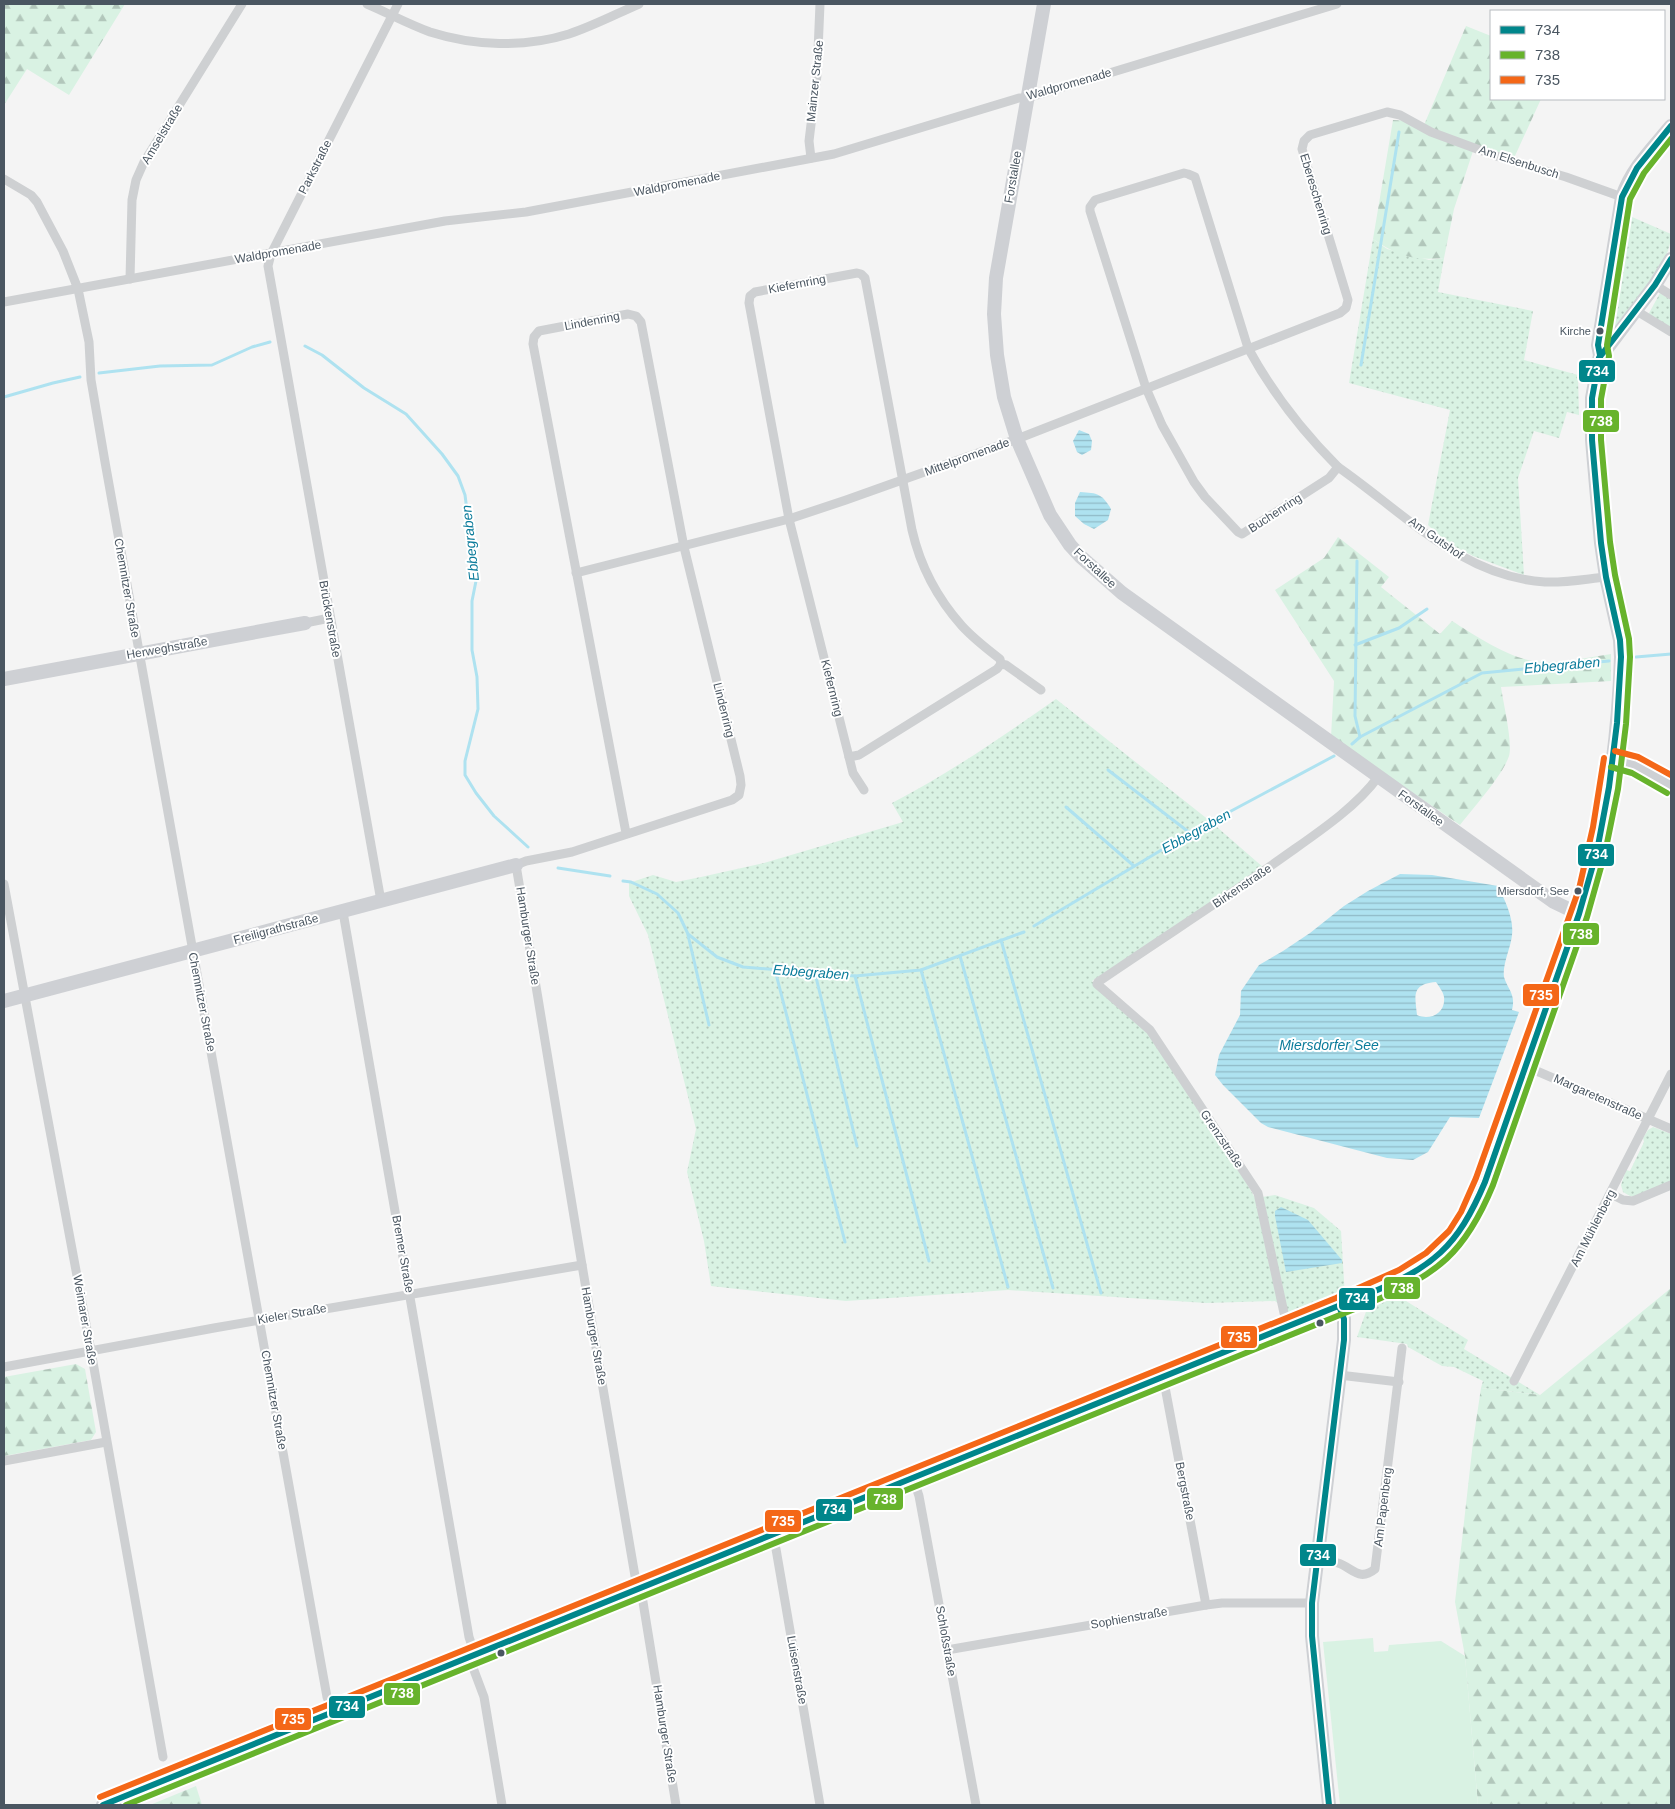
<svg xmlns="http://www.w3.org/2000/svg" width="1675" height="1809" font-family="Arial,sans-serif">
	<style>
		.green { fill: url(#green-dots) }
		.forest { fill: url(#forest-firs) }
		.pitch { fill: #d9f2e3 }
		.water { fill: url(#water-rules); fill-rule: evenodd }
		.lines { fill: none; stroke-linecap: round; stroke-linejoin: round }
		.stream { stroke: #aee2f0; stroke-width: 3 }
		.street { stroke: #ced0d2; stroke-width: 9 }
		.secondary { stroke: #ced0d4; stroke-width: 14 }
		.bus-1-casing { stroke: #fff; stroke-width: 10 }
		.bus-2-casing { stroke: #fff; stroke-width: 10 }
		.bus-3-casing { stroke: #fff; stroke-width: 10 }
		.bus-1 { stroke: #00868b; stroke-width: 6 }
		.bus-2 { stroke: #67b32c; stroke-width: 6 }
		.bus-3 { stroke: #f46717; stroke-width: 6 }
		.bus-dot { fill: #4a5661; stroke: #fff; stroke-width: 2 }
		.labels { text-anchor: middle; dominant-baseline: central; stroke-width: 4; stroke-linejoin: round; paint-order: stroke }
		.bus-label { font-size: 11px; fill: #4a5661; stroke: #fff; text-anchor: end }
		.street-label { font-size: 12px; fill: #4a5661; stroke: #fff }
		.water-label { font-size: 14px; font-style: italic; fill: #0c7c9b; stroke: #fff }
		.line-badge { stroke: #fff; stroke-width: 2 }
		.badge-label { font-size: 14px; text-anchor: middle; font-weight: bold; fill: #fff }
	</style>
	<defs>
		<pattern id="green-dots" width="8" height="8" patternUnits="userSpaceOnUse" patternTransform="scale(1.25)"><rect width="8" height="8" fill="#d9f2e3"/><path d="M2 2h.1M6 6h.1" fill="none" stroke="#b2c7bb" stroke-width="1.8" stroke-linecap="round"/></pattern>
		<pattern id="forest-firs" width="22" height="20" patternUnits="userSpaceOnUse" patternTransform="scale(1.25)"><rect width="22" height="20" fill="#d9f2e3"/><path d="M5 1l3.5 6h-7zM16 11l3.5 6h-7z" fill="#b2c7bb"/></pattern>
		<pattern id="water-rules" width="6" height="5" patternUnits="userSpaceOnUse" patternTransform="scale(1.25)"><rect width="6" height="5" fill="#aee2f0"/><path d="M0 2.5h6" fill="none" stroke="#90bac6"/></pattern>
	</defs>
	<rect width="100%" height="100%" fill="#f4f4f4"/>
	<g class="green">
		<path d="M 1623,213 L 1671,234 C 1671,265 1635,303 1617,326 L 1610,326 L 1606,318 Z"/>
		<path d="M 1373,239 L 1387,249 L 1429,260 L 1444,258 L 1438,292 L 1533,311 L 1524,360 L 1578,375 L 1579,415 L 1567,412 L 1559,438 L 1534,431 L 1518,478 L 1524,575 L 1473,556 L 1446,542 L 1428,525 L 1450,410 L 1349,383 Z"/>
		<path d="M 1660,293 L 1671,300 L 1671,328 L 1648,315 Z"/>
		<path d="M 1056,699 L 1210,821 L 1264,868 L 1092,981 L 1098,990 L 1147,1031 L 1242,1175 L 1255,1198 L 1275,1195 L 1314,1208 L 1341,1231 L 1345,1297 L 1290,1313 L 1275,1301 L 1206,1303 L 1008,1290 L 846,1301 L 711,1286 L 704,1241 L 687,1172 L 696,1129 L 648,935 L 629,896 L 629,883 L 653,875 L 676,882 L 701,877 L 764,863 L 903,822 L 892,803 C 950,773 1003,736 1056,699 Z"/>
		<path d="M 1653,1127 L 1671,1134 L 1671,1181 L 1635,1196 L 1630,1196 L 1623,1192 L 1621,1185 L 1626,1170 L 1630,1171 L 1644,1142 L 1643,1138 L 1648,1130 Z"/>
		<path d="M 1395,1294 L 1468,1340 L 1464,1349 L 1540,1395 L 1481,1388 L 1483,1381 L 1454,1367 L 1442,1366 L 1408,1347 L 1407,1344 L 1357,1337 L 1368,1306 Z"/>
	</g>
	<g class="forest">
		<path d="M 4,4 L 125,4 L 69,95 L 27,69 L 4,105 Z"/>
		<path d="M 1466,26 L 1491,36 L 1491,99 L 1541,99 L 1514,158 L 1475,145 L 1454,209 L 1444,258 C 1415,261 1397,256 1373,239 L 1393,120 L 1411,121 L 1424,125 Z"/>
		<path d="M 1338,537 L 1389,577 L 1381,587 L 1440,634 L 1452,621 C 1476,636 1514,662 1543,662 C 1566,663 1589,657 1611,654 L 1611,681 L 1501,687 C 1503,702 1513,743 1509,756 C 1503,775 1473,808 1460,825 L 1331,737 L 1334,681 L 1275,590 L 1324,558 Z"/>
		<path d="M 1671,1288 L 1671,1805 L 1478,1805 L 1465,1656 L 1455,1602 L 1473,1442 L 1481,1388 L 1540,1395 Z"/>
		<path d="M 76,1364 L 85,1369 L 96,1432 L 91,1440 L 4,1456 L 4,1377 Z"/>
		<path d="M 196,1786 L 202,1805 L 150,1805 Z"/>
	</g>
	<path class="pitch" d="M 1373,1638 L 1374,1652 L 1388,1651 L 1389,1645 L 1441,1641 L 1465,1656 L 1478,1805 L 1340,1805 L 1323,1642 Z"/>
	<g class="water">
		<path d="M 1079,430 L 1089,434 L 1092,441 L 1091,450 L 1082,455 L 1077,452 L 1073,441 Z"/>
		<path d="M 1080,492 C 1098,493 1102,494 1111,509 L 1108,520 L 1094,529 L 1084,524 L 1075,516 L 1075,503 Z"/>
		<path d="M 1400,874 L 1432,875 L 1498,886 C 1505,901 1514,918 1512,935 C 1511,947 1502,965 1504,977 C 1508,990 1516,994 1512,1010 L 1519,1012 L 1479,1118 L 1450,1117 L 1428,1152 L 1413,1160 L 1387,1158 L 1268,1127 L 1261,1123 L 1223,1085 L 1215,1075 L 1219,1055 L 1240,1015 L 1241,991 L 1259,965 L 1283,951 L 1310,933 L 1344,906 L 1368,891 ZM 1436,982 C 1439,987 1443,991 1444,997 C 1446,1013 1430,1021 1417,1015 C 1415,996 1411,984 1436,982 Z"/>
		<path d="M 1281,1207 L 1308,1220 L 1342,1260 L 1342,1263 L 1286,1272 L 1275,1216 L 1275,1211 Z"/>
	</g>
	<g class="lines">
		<g class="stream">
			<path d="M 305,346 L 322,355 L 364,388 L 406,414 L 442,454 L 458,476 L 465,495 L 476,581 L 472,601 L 472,650 L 477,677 L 478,709 L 465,761 L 465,775 L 476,793 L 494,816 L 528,847"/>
			<path d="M 1361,365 L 1399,132"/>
			<path d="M 99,373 L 160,366 L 212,365 L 252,347 L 270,342"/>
			<path d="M 4,397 L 53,383 L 80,377"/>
			<path d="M 1357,561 L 1355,716 L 1360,737"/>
			<path d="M 1355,645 L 1399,628 L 1427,609"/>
			<path d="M 1636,657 L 1671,654"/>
			<path d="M 1352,744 L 1360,737 L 1482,673 L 1609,661"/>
			<path d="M 1108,770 L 1190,833"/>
			<path d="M 1066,807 L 1134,866"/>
			<path d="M 558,868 L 610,876"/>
			<path d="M 623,881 L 631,882 L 657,894 L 678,913 L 688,934 L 717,957 L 743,967 L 855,976 L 921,970 L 1024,932"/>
			<path d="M 1034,926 L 1190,833 L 1334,756"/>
			<path d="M 688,935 L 709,1025"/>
			<path d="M 1001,940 L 1101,1293"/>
			<path d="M 960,956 L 1053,1288"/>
			<path d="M 775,970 L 845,1242"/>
			<path d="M 921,970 L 1008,1287"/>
			<path d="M 815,973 L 857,1146"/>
			<path d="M 855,976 L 929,1261"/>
		</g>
		<g class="street">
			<path d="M 367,4 C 388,13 408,24 430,32 C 474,46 524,48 569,34 C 593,26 616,14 639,4"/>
			<path d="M 811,158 L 809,141 L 817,75 L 820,4"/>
			<path d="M 1184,173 L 1188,174 L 1195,177 L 1248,348 C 1273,394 1301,430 1338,467 L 1329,478 L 1242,534 L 1238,532 L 1205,497 L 1194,482 L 1162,425 L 1146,388 L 1090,211 L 1090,207 L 1095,200 Z"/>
			<path d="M 4,179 L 31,195 L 37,202 L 63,251 L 78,289 L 89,342 L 91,380 L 105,462 L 327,1697 L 333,1713"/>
			<path d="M 857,273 L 861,274 L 865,278 L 912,530 C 920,565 938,599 962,626 C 973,638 987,649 1000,659 L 1001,664 L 997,669 L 859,755 L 849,757 L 789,519 L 749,303 L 750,296 L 755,292 Z"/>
			<path d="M 130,279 L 132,200 L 136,180 L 144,162 L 242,4"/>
			<path d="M 1655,285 L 1671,295"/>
			<path d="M 4,302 L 445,221 L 526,212 L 834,154 L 1019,98 L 1027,98 L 1337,4"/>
			<path d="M 1635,310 L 1671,332"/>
			<path d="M 1338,467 C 1403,512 1462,577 1545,582 C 1565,583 1586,579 1606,577"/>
			<path d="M 576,573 L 789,519 L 846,500 L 1017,439 L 1340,313 L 1346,308 L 1348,300 L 1302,149 L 1304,141 L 1310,135 L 1387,112 L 1400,115 L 1431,132 L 1496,156 L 1566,177 L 1622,197"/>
			<path d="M 305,623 L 330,618"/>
			<path d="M 1001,664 L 1006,665 L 1041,690"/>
			<path d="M 849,757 L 853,773 L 864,790"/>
			<path d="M 626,833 L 533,344 L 534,337 L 539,331 L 628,314 L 636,316 L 641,322 L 684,547 L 740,776 L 741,785 L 739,795 L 732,800 L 572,852 L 526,861 L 516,865 L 582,1265 L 635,1576 L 642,1596 L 676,1805"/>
			<path d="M 4,884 L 91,1351 L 163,1757"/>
			<path d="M 381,901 L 268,266 L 271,254 L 398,4"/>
			<path d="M 343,912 L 469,1637 L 475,1655"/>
			<path d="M 1525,1066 L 1671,1129"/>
			<path d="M 1611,1194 L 1623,1200 L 1633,1201 L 1671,1185"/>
			<path d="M 1289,1326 L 1284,1313 L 1258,1193 L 1150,1030 L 1097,984 L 1098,982 C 1158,941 1219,902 1279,860 C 1311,837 1355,809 1378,777"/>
			<path d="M 4,1367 L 214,1328 L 582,1265"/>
			<path d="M 1339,1375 L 1399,1382"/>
			<path d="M 1161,1377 L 1165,1387 L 1206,1605"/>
			<path d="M 1514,1381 L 1671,1074"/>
			<path d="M 4,1461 L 106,1442"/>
			<path d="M 913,1478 L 919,1496 L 976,1805"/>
			<path d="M 770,1535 L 776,1549 L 820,1805"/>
			<path d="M 1317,1560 C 1323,1561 1331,1561 1338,1563 C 1353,1568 1359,1582 1375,1569 L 1402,1348"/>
			<path d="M 947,1650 L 1206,1605 L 1222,1603 L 1312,1603"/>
			<path d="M 469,1657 L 484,1697 L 502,1805"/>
		</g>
		<g class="secondary">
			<path d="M 1044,4 L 996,278 L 994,314 L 997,355 L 1004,397 L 1017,439 L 1050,515 L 1070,545 L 1081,557 L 1122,593 L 1554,902 L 1579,914"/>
			<path d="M 1600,355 L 1605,351 L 1655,285 L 1671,259"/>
			<path d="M 4,679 L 305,623"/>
			<path d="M 1613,759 L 1635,765 L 1671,785"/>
			<path d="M 4,1001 L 516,865"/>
			<path d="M 103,1805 L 1339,1306 C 1377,1290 1420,1276 1448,1246 C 1480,1212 1493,1154 1509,1111 C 1532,1046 1557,980 1579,914 C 1606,831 1618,745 1621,657 L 1620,640 L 1606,577 L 1601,543 L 1592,440 L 1592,398 L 1600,355 L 1598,345 L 1622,197 C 1632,168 1652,149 1671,126"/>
			<path d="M 1329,1805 L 1312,1636 L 1312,1603 L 1344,1340 L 1344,1319 L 1339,1306"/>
		</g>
		<g class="bus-1-casing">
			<g id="bus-1">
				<path d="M 1599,358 L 1655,285 L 1671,259"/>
				<path d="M 103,1805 L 1368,1294 C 1433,1267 1457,1248 1485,1182 L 1579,914 L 1597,851 L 1609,787 L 1617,723 L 1621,657 L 1620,640 L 1606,577 L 1601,543 L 1592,440 L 1592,398 L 1600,355 L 1598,345 L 1622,197 L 1637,168 L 1671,126"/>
				<path d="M 1329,1805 L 1312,1636 L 1312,1603 L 1344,1340 L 1344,1319 L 1339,1306"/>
			</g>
		</g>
		<g class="bus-2-casing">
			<g id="bus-2">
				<path d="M 1611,767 L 1632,773 L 1667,793"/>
				<path d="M 126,1805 L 1372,1302 C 1438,1274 1465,1253 1493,1185 L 1587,917 L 1605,853 L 1618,789 L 1626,724 L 1630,657 L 1629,639 L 1615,575 L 1610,542 L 1601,440 L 1601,399 L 1609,356 L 1607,345 L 1630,199 L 1644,173 L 1671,139"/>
			</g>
		</g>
		<g class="bus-3-casing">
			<g id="bus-3">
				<path d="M 1615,751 L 1638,757 L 1671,775"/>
				<path d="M 100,1797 L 1336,1298 L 1399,1270 L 1426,1253 L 1449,1231 L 1461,1212 L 1476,1178 L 1579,889 L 1593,827 L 1604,758"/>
			</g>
		</g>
		<use href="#bus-1" class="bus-1"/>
		<use href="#bus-2" class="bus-2"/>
		<use href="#bus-3" class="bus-3"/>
	</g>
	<g class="bus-dot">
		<circle cx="1600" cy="331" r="4.5"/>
		<circle cx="1578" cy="891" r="4.5"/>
		<circle cx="1320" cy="1323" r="4.5"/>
		<circle cx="501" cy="1653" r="4.5"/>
	</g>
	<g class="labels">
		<g class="bus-label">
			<text x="1591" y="331">Kirche</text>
			<text x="1569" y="891">Miersdorf, See</text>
		</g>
		<g class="street-label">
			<text transform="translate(815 81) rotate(-84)">Mainzer Straße</text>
			<text transform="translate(1069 84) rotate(-16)">Waldpromenade</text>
			<text transform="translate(162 134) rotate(-59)">Amselstraße</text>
			<text transform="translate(1519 162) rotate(18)">Am Elsenbusch</text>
			<text transform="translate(315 167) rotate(-63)">Parkstraße</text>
			<text transform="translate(1013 177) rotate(-80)">Forstallee</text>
			<text transform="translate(677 184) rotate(-11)">Waldpromenade</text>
			<text transform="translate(1316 194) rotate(73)">Ebereschenring</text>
			<text transform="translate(278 252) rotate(-10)">Waldpromenade</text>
			<text transform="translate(797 284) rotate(-11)">Kiefernring</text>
			<text transform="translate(592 321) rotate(-11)">Lindenring</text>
			<text transform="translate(967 457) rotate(-20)">Mittelpromenade</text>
			<text transform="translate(1275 513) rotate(-33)">Buchenring</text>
			<text transform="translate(1436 538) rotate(35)">Am Gutshof</text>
			<text transform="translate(1095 568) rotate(43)">Forstallee</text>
			<text transform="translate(127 588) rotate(80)">Chemnitzer Straße</text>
			<text transform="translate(330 619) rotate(80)">Brückenstraße</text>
			<text transform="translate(167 648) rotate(-10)">Herweghstraße</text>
			<text transform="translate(832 688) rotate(76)">Kiefernring</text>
			<text transform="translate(724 710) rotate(76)">Lindenring</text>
			<text transform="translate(1421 808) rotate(36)">Forstallee</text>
			<text transform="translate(1242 886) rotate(-34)">Birkenstraße</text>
			<text transform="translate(276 929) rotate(-15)">Freiligrathstraße</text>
			<text transform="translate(528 936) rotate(81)">Hamburger Straße</text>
			<text transform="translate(202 1002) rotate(79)">Chemnitzer Straße</text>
			<text transform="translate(1598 1097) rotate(24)">Margaretenstraße</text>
			<text transform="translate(1222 1139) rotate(56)">Grenzstraße</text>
			<text transform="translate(1593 1228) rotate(-63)">Am Mühlenberg</text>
			<text transform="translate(403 1254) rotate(80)">Bremer Straße</text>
			<text transform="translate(292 1314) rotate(-10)">Kieler Straße</text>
			<text transform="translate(85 1320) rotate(80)">Weimarer Straße</text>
			<text transform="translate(594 1336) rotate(80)">Hamburger Straße</text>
			<text transform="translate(274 1400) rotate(80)">Chemnitzer Straße</text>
			<text transform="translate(1185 1491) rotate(79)">Bergstraße</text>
			<text transform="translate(1383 1507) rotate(-83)">Am Papenberg</text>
			<text transform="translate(1129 1618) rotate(-10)">Sophienstraße</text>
			<text transform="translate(946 1641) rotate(80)">Schloßstraße</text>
			<text transform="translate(797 1670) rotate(80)">Luisenstraße</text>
			<text transform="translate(665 1734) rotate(81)">Hamburger Straße</text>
		</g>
		<g class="water-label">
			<text transform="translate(470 543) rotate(-96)">Ebbegraben</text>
			<text transform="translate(1562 665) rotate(-5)">Ebbegraben</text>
			<text transform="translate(1196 831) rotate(-29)">Ebbegraben</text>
			<text transform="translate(811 972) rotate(4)">Ebbegraben</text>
			<text x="1329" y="1045">Miersdorfer See</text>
		</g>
	</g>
	<g class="line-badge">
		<rect x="1578" y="359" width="38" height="24" rx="5" fill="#00868b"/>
		<rect x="1582" y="409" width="38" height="24" rx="5" fill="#67b32c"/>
		<rect x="1577" y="843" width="38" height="24" rx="5" fill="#00868b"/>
		<rect x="1562" y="922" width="38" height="24" rx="5" fill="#67b32c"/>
		<rect x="1522" y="983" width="38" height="24" rx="5" fill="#f46717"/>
		<rect x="1383" y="1276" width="38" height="24" rx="5" fill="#67b32c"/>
		<rect x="1338" y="1287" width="38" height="24" rx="5" fill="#00868b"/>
		<rect x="1220" y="1325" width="38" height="24" rx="5" fill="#f46717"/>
		<rect x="866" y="1487" width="38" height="24" rx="5" fill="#67b32c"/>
		<rect x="815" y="1498" width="38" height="24" rx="5" fill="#00868b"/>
		<rect x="764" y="1509" width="38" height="24" rx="5" fill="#f46717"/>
		<rect x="1299" y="1543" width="38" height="24" rx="5" fill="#00868b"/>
		<rect x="383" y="1682" width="38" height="24" rx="5" fill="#67b32c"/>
		<rect x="328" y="1695" width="38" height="24" rx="5" fill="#00868b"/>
		<rect x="274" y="1707" width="38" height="24" rx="5" fill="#f46717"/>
	</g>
	<g class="badge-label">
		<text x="1597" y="376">734</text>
		<text x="1601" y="426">738</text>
		<text x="1596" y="859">734</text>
		<text x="1581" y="939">738</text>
		<text x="1541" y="1000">735</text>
		<text x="1402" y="1293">738</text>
		<text x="1357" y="1303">734</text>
		<text x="1239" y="1342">735</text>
		<text x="885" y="1504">738</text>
		<text x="834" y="1514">734</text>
		<text x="783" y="1526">735</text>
		<text x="1318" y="1560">734</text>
		<text x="402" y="1698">738</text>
		<text x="347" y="1711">734</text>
		<text x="293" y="1724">735</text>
	</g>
	<rect width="1675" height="1809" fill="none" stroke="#4a5661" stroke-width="10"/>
	<rect x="1490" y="10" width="175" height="90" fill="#ffffff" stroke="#b7bbc0"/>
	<rect x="1500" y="26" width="25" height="8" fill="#00868b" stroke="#b7bbc0"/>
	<text x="1535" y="35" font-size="15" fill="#4a5661">734</text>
	<rect x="1500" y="51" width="25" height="8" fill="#67b32c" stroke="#b7bbc0"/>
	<text x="1535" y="60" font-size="15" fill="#4a5661">738</text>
	<rect x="1500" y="76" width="25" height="8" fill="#f46717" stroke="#b7bbc0"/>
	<text x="1535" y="85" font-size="15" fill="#4a5661">735</text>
</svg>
